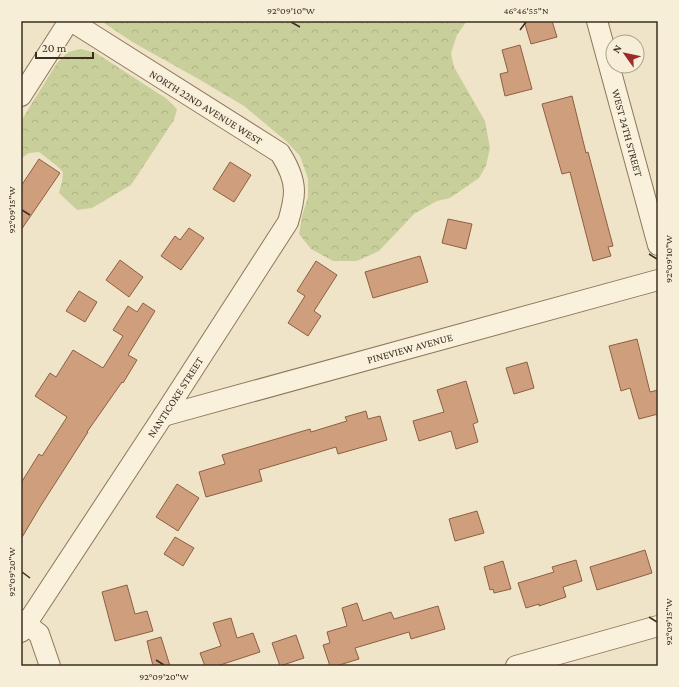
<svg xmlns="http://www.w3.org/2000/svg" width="679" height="687" font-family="'Crimson Pro',serif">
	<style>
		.forest { fill: url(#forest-crowns) }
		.building { fill: #cf9f7d; stroke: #8d5f41 }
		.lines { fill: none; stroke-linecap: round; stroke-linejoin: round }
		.minor-casing { stroke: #8d765c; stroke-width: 22 }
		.minor { stroke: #faf1dc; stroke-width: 20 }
		.ticks { fill: none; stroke: #3d2e20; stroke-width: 1.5 }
		.labels { text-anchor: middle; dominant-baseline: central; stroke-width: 4; stroke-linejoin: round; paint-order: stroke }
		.street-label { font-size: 11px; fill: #3d2e20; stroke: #f7eed8 }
		.neatline { fill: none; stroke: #3d2e20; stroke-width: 1.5 }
		.ticks-label { font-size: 10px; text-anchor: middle; fill: #3d2e20 }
	</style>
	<defs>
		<pattern id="forest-crowns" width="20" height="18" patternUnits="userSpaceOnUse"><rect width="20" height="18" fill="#c9cf9b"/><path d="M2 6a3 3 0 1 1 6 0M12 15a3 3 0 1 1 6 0" fill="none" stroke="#aeb285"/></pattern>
	</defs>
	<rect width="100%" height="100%" fill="#f0e4c8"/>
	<g class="forest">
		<path d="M 101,21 L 467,21 L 457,35 L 451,53 L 454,67 L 485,121 L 490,148 L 486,166 L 479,178 L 450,198 L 437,201 L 414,214 L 379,251 L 357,261 L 333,261 L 311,249 L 299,234 L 302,216 L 308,197 L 308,179 L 300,156 L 287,142 L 244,106 L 195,77 L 134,43 Z"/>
		<path d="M 81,49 L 96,53 L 167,99 L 177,109 L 174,120 L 131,185 L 92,208 L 77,210 L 59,193 L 62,181 L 63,172 L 57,166 L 39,152 L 29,153 L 23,157 L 21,157 L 21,121 L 57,63 L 68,52 Z"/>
	</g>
	<g class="building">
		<path d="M 524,21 L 552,21 L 557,37 L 531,44 Z"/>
		<path d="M 520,45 L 532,89 L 505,96 L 500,74 L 508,72 L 502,50 Z"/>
		<path d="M 572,96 L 586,153 L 588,152 L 613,246 L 608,247 L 611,256 L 593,261 L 570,172 L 562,174 L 542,104 Z"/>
		<path d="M 39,159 L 60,173 L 21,230 L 21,186 Z"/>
		<path d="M 230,162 L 251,175 L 234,202 L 213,189 Z"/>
		<path d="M 448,219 L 472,224 L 466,249 L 442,243 Z"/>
		<path d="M 189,228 L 204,238 L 181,270 L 161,256 L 175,236 L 180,240 Z"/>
		<path d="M 420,256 L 428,282 L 373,298 L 365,272 Z"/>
		<path d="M 120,260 L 143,277 L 129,297 L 106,280 Z"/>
		<path d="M 316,261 L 337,275 L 314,311 L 321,316 L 308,336 L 288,323 L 305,296 L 297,291 Z"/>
		<path d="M 79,291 L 97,302 L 85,322 L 66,311 Z"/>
		<path d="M 143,303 L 155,311 L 128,355 L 137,360 L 123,383 L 122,382 L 87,432 L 88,432 L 40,507 L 21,539 L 21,483 L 39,454 L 42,456 L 67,417 L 35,396 L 50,373 L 56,377 L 73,350 L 103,368 L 123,336 L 113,330 L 128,306 L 137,312 Z"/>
		<path d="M 637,339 L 650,392 L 658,390 L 658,414 L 639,419 L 630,388 L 621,391 L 609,346 Z"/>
		<path d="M 527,362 L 534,388 L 514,394 L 506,368 Z"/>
		<path d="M 466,381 L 478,422 L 473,424 L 478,442 L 456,449 L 451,431 L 419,441 L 413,421 L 444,412 L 437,390 Z"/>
		<path d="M 366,411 L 368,419 L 380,416 L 387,440 L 338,454 L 336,447 L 259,470 L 262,481 L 206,497 L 199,472 L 225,464 L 222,455 L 310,429 L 311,432 L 347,421 L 345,417 Z"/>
		<path d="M 177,484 L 199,498 L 178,531 L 156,517 Z"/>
		<path d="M 477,511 L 484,533 L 455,541 L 449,519 Z"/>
		<path d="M 175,537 L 194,548 L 183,566 L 164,554 Z"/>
		<path d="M 645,550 L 652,573 L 597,590 L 590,567 Z"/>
		<path d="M 576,560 L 582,581 L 563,587 L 566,597 L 539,606 L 539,604 L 526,608 L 518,583 L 554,572 L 552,567 Z"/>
		<path d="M 503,561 L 511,589 L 494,593 L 493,589 L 490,590 L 484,567 Z"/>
		<path d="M 127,585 L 135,614 L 147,611 L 153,631 L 115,641 L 102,592 Z"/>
		<path d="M 357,603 L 363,621 L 391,612 L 394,619 L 438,606 L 445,629 L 411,639 L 409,632 L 355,648 L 359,659 L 336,666 L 330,666 L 323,645 L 330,643 L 327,632 L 347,626 L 342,608 Z"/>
		<path d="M 231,618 L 237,638 L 253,633 L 260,652 L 217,666 L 205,666 L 200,653 L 221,646 L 213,623 Z"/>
		<path d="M 296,635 L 304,658 L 280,666 L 272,643 Z"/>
		<path d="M 161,637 L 170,666 L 153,666 L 147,641 Z"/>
	</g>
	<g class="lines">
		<g class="minor-casing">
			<g id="minor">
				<path id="s1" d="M 597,21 L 658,245"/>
				<path d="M 21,96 L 69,21"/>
				<path id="s2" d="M 163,416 L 658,280"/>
				<path d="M 21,620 L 39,634 L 50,666"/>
				<path id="s3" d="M 21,632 L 163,416 L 288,222 C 291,212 294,202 294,191 C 294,178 287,164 280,153 L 71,21"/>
				<path d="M 516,666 L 658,626"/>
			</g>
		</g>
		<use href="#minor" class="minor"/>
	</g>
	<path class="ticks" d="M 291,22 L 300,27M 520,30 L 526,22M 22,210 L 30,215M 649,254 L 657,259M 22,572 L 30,578M 649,617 L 657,622M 156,660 L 164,665"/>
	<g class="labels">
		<g class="street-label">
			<text transform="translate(206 107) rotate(32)">NORTH 22ND AVENUE WEST</text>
			<text stroke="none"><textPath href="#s1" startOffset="116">WEST 24TH STREET</textPath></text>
			<text stroke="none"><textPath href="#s2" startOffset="256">PINEVIEW AVENUE</textPath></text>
			<text stroke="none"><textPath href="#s3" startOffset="281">NANTICOKE STREET</textPath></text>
		</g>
	</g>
	<rect width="679" height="687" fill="none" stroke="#f7eed8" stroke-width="44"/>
	<g transform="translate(625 54) rotate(303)"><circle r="19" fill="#f7eed8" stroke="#ada18e"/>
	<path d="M0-3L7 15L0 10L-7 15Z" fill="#9e2a2b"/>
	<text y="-6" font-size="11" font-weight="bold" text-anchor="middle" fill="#3d2e20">N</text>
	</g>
	<path d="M36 52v6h57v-6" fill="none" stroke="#3d2e20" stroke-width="2"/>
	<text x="42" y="52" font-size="12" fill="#3d2e20" stroke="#f7eed8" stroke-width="3" paint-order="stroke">20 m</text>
	<rect x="22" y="22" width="635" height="643" class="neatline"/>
	<g class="ticks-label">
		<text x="291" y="14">92°09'10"W</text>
		<text x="526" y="14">46°46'55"N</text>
		<text transform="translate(11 210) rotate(-90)" y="4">92°09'15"W</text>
		<text transform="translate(668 259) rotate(-90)" y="4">92°09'10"W</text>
		<text transform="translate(11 572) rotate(-90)" y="4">92°09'20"W</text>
		<text transform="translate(668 622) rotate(-90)" y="4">92°09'15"W</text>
		<text x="164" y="680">92°09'20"W</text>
	</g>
</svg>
